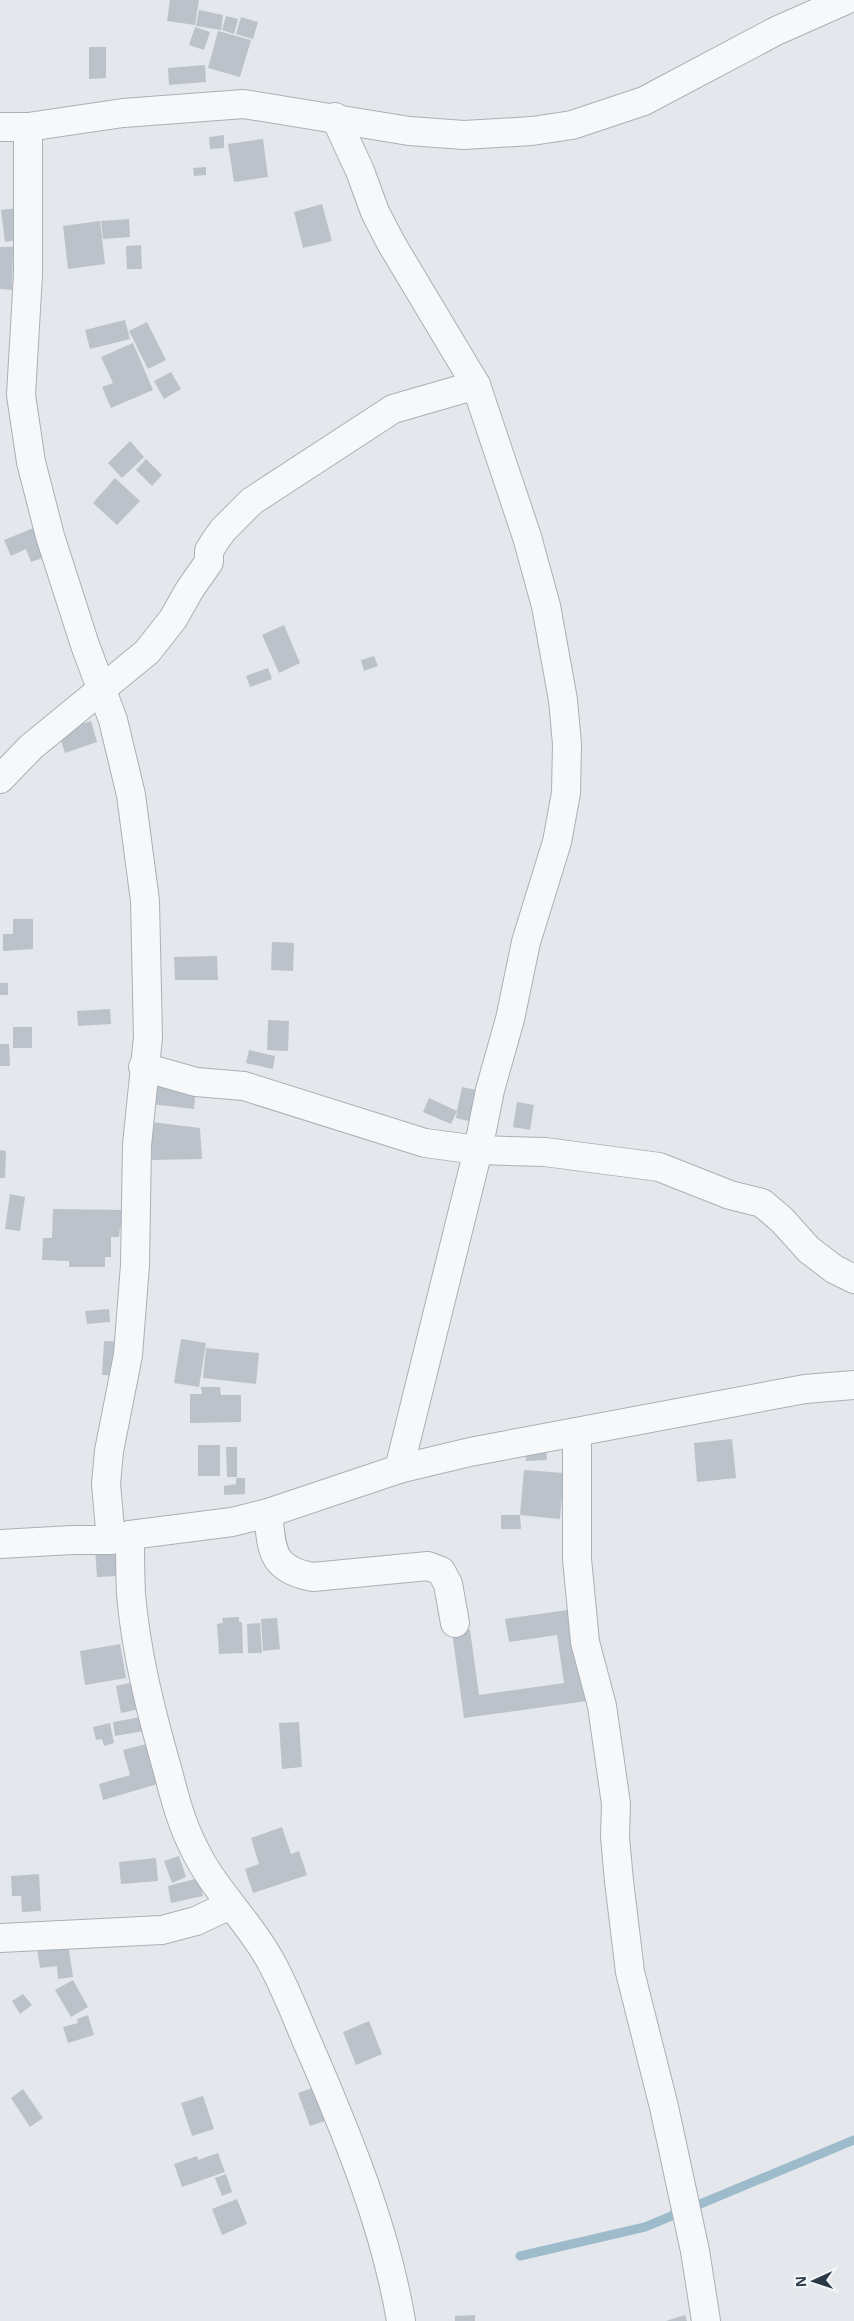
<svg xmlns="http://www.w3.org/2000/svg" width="854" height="2321" font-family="'Open Sans',sans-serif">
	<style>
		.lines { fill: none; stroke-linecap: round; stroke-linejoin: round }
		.stream { stroke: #9ebbcc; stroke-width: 9 }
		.building { fill: #bbc2ca }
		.street-casing { stroke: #a9b0b7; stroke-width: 30 }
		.street { stroke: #f7f8fa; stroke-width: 28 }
	</style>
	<rect width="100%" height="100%" fill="#e4e8ec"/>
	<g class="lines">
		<path class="stream" d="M 520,2256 L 645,2227 L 854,2140"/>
	</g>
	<g class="building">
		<path d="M 170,0 L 199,0 L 195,25 L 167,21 Z"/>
		<path d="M 199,10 L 223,15 L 221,30 L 196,26 Z"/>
		<path d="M 226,16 L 238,19 L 234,34 L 222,30 Z"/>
		<path d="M 241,17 L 258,22 L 253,39 L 236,34 Z"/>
		<path d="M 195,27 L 210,32 L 204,50 L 189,45 Z"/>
		<path d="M 218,31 L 251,40 L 240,77 L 208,68 Z"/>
		<path d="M 89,47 L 106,47 L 106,78 L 89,79 Z"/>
		<path d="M 205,65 L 206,82 L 169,85 L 168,68 Z"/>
		<path d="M 224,135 L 224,148 L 210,149 L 209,137 Z"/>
		<path d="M 263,139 L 268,177 L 234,182 L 228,144 Z"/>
		<path d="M 206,167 L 206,175 L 194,176 L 193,168 Z"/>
		<path d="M 322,204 L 332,241 L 303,248 L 294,212 Z"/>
		<path d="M 18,208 L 22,239 L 5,242 L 1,210 Z"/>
		<path d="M 129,219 L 130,237 L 103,239 L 101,221 Z"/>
		<path d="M 100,221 L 105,264 L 68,269 L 63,226 Z"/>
		<path d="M 141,245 L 142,269 L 127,269 L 126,246 Z"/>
		<path d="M 0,247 L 13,247 L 12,290 L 0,289 Z"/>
		<path d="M 125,320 L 130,339 L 90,349 L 85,330 Z"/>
		<path d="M 147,322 L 166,360 L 148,369 L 129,331 Z"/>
		<path d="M 133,343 L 153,390 L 111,408 L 102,387 L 113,383 L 101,357 Z"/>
		<path d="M 171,372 L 181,389 L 164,399 L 154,381 Z"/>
		<path d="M 130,441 L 144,457 L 122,478 L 108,463 Z"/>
		<path d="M 146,459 L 162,475 L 152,486 L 136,470 Z"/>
		<path d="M 115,478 L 140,501 L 117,525 L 93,503 Z"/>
		<path d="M 36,527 L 48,556 L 31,562 L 26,549 L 11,556 L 4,540 Z"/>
		<path d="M 284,625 L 300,663 L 279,673 L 262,635 Z"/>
		<path d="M 374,656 L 378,666 L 364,671 L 361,660 Z"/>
		<path d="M 268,668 L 272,679 L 250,687 L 246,676 Z"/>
		<path d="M 91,721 L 97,742 L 65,753 L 58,731 Z"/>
		<path d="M 13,919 L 33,919 L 33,949 L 3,951 L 3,934 L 13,934 Z"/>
		<path d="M 272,942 L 294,943 L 293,971 L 271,970 Z"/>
		<path d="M 217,956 L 218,980 L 175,980 L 174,957 Z"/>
		<rect x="0" y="983" width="8" height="12"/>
		<path d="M 110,1009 L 111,1024 L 78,1026 L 77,1011 Z"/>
		<path d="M 268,1020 L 289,1021 L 288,1051 L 267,1050 Z"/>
		<rect x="13" y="1027" width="19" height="21"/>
		<path d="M 0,1044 L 9,1044 L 10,1066 L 0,1066 Z"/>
		<path d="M 249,1050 L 275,1056 L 273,1069 L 246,1063 Z"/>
		<path d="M 153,1081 L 196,1086 L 194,1109 L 151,1104 Z"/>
		<path d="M 462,1087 L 486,1092 L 480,1124 L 456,1118 L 457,1111 L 451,1124 L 423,1112 L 429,1098 L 457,1111 Z"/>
		<path d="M 517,1102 L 534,1105 L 530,1130 L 513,1127 Z"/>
		<path d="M 152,1122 L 200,1128 L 202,1159 L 152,1160 Z"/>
		<path d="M 0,1150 L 6,1151 L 5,1178 L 0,1178 Z"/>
		<path d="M 10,1194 L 25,1197 L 20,1231 L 5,1229 Z"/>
		<path d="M 53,1209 L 124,1210 L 124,1227 L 120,1227 L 119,1237 L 111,1237 L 111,1257 L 105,1257 L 105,1267 L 69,1267 L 69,1261 L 42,1260 L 43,1238 L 52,1238 Z"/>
		<path d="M 109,1309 L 110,1322 L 87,1324 L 85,1311 Z"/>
		<path d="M 181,1339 L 206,1343 L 199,1387 L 174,1383 Z"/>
		<path d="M 104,1341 L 122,1342 L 120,1376 L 102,1375 Z"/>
		<path d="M 206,1348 L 259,1353 L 256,1384 L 203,1378 Z"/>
		<path d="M 201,1387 L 220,1387 L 221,1395 L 241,1395 L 241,1422 L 190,1423 L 190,1394 L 202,1394 Z"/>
		<path d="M 732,1439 L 736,1478 L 697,1482 L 694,1443 Z"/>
		<rect x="198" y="1445" width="22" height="31"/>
		<path d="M 546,1446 L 547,1460 L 526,1461 L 525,1448 Z"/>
		<path d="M 226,1447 L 237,1447 L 237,1477 L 227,1477 Z"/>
		<path d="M 524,1470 L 564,1473 L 560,1519 L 520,1515 L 521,1529 L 501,1529 L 501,1515 L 520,1515 Z"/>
		<path d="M 236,1478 L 245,1478 L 245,1494 L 224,1495 L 224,1486 L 236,1484 Z"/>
		<path d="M 115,1548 L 117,1576 L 97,1577 L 95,1549 Z"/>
		<path d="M 574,1609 L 587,1701 L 464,1718 L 452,1632 L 470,1630 L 479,1695 L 564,1683 L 557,1635 L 509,1642 L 505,1619 Z"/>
		<path d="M 239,1617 L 239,1622 L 242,1622 L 243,1653 L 219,1654 L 217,1624 L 223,1623 L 222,1618 Z"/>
		<path d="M 277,1618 L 280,1649 L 263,1651 L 261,1619 Z"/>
		<path d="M 260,1623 L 262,1653 L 248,1653 L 247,1624 Z"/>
		<path d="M 120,1644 L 126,1678 L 85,1685 L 80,1651 Z"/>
		<path d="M 134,1682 L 140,1709 L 121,1713 L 116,1686 Z"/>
		<path d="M 141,1717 L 144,1731 L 115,1736 L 113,1722 Z"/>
		<path d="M 299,1722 L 302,1767 L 282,1769 L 279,1723 Z"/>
		<path d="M 110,1723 L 114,1743 L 104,1746 L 102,1739 L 96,1740 L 93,1727 Z"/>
		<path d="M 150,1743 L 161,1783 L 103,1800 L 99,1784 L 130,1775 L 123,1750 Z"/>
		<path d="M 282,1827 L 291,1854 L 299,1851 L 307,1875 L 253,1893 L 245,1869 L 259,1864 L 251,1838 Z"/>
		<path d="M 179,1856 L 186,1877 L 172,1883 L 164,1861 Z"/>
		<path d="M 156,1858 L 158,1881 L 121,1884 L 119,1862 Z"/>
		<path d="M 39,1874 L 41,1911 L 22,1912 L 21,1896 L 12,1896 L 11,1876 Z"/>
		<path d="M 199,1878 L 203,1896 L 171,1903 L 168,1886 Z"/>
		<path d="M 68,1944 L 73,1977 L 58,1979 L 57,1966 L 40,1968 L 37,1948 Z"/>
		<path d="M 73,1980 L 88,2007 L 71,2017 L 55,1990 Z"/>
		<path d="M 23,1994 L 32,2005 L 20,2014 L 12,2001 Z"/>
		<path d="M 88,2015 L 94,2035 L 68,2043 L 63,2027 L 78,2023 L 77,2019 Z"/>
		<path d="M 369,2021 L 382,2054 L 356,2065 L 343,2032 Z"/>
		<path d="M 321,2085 L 332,2119 L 310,2126 L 298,2093 Z"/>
		<path d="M 23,2089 L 43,2118 L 30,2127 L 11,2098 Z"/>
		<path d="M 203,2096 L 214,2129 L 192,2136 L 181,2103 Z"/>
		<path d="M 218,2153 L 225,2172 L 182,2187 L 174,2164 L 197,2156 L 198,2160 Z"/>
		<path d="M 226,2174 L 232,2192 L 222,2196 L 215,2178 Z"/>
		<path d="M 237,2199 L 247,2224 L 222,2235 L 212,2209 Z"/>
		<path d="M 475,2315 L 475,2321 L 455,2321 L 455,2316 Z"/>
		<path d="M 685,2315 L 687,2321 L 666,2321 Z"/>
	</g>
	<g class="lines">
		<g class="street-casing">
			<g id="street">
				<path d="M 335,117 L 360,171 L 375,212 L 391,243 L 476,385 L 527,537 L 546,606 L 563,700 L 567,744 L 566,793 L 557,842 L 526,942 L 510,1019 L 490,1090 L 478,1150 L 399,1469"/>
				<path d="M 0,127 L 28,127 L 123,113 L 244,104 L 409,131 L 464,135 L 532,131 L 572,125 L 644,101 L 776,31 L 846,0"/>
				<path d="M 28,127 L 28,275 L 21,395 L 31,462 L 50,536 L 85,645 L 113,720 L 131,795 L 145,901 L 148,1037 L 137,1145 L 135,1265 L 128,1355 L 109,1451 L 106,1484 L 111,1540"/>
				<path d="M 0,779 L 31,747 L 147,652 L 173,619 L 190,589 L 209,562 L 209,551 L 215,541 L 223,530 L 252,501 L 393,409 L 476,385"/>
				<path d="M 143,1067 L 196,1082 L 244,1086 L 425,1143 L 478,1150 L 545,1152 L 659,1167 L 730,1195 L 762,1203 L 782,1220 L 809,1250 L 834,1269 L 854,1279"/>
				<path d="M 577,1432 L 577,1559 L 585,1642 L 602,1706 L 616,1804 L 615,1837 L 619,1881 L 630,1972 L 664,2107 L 695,2251 L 706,2321"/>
				<path d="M 268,1513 C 272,1549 270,1569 313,1577 L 428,1566 L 441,1571 L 448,1584 L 455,1623"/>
				<path d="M 130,1535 C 130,1554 130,1574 131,1594 C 136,1653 151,1712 167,1768 C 174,1795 181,1823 194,1848 C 213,1889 248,1920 270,1960 C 288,1992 300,2027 315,2060 C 351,2144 386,2231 401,2321"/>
				<path d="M 0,1544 L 72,1540 L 111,1540 L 130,1535 L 232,1522 L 268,1513 L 399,1469 L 470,1452 L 805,1389 L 854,1385"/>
				<path d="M 0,1938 L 162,1930 L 196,1921 L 230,1905"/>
			</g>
		</g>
		<use href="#street" class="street"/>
	</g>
	<g transform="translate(814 2281) rotate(267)" stroke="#f4f7f9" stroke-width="4" paint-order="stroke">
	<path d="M0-4L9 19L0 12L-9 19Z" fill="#2b3845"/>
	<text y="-8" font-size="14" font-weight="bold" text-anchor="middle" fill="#2b3845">N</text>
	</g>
</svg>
